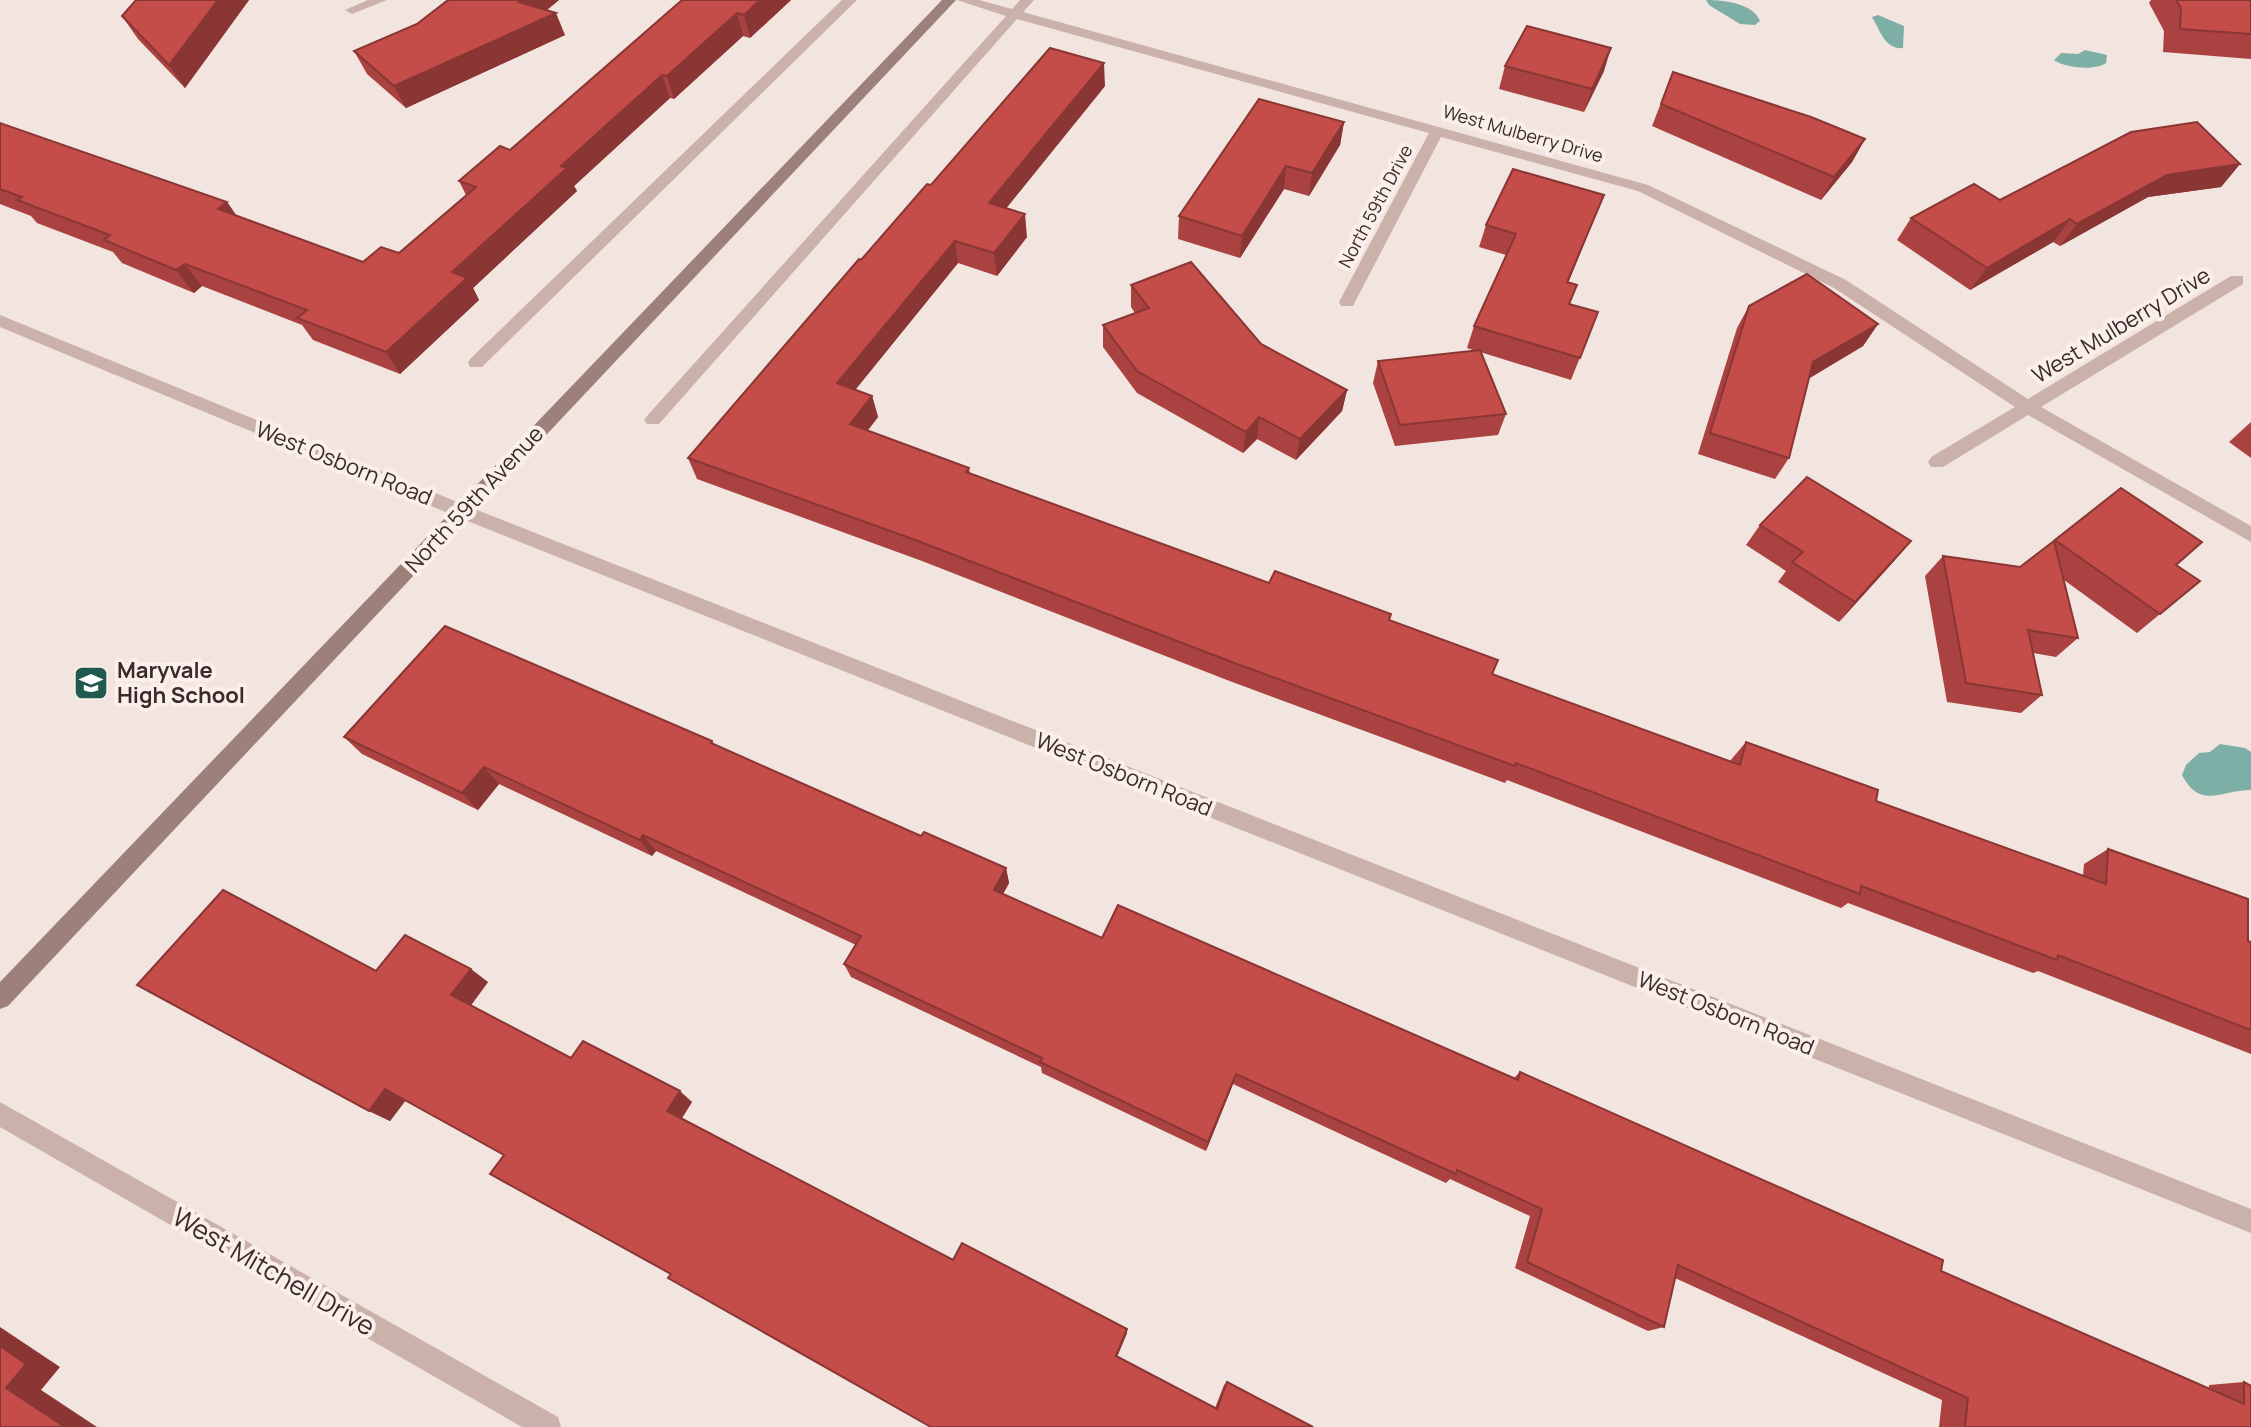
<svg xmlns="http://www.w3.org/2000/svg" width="2251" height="1427" font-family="Manrope,sans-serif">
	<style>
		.water { fill: #7dafa6 }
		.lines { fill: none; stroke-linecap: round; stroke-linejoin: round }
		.minor { fill: #cab1aa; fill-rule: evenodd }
		.tertiary { fill: #cab1aa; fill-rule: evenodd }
		.secondary { fill: #9e807b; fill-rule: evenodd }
		.wall { fill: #a94240 }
		.shaded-wall { fill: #893634 }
		.building { fill: #c44d4a; stroke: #893634; stroke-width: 2 }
		.labels { text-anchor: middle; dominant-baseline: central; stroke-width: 8; stroke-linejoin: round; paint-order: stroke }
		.far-street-label { font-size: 18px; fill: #382b29; stroke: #faefea }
		.street-label { font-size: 22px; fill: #382b29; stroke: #faefea }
		.poi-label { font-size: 22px; font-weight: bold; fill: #382b29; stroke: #faefea; text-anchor: start }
		.near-street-label { font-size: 26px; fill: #382b29; stroke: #faefea }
	</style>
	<rect width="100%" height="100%" fill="#f2e4de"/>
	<g class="water">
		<path d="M 1706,0 C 1727,0 1753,4 1760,21 L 1755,25 L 1740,24 L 1709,5 Z"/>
		<path d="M 1878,15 L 1904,26 L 1903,48 C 1885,50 1880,30 1872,17 Z"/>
		<path d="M 2085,50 L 2107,55 L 2106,63 C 2095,71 2065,68 2054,60 L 2061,53 L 2078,54 Z"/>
		<path d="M 2220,744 L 2245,748 L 2251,752 L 2251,790 C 2221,790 2200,810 2182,775 L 2186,765 L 2199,753 L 2210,752 Z"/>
	</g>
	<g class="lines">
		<g class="minor">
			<path d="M 368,0 L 387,0 L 352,14 L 345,10 Z"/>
			<path d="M 842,0 L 857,0 L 482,367 L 470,367 L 468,363 L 470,359 Z"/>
			<path d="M 957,0 L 979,0 L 1012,9 L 1020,0 L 1034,0 L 1023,12 L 1648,185 L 1846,280 L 2028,399 L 2231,276 L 2243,276 L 2243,284 L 2041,407 L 2251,526 L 2251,542 L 2028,415 L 1943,467 L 1931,467 L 1928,462 L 1931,457 L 2015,407 L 1834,288 L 1638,191 L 1441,137 L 1355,302 L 1353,306 L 1341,306 L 1339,302 L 1429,133 L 1017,19 L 659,424 L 647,424 L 644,420 L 647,416 L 1006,16 Z"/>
			<path d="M 0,1102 L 558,1417 L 561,1427 L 522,1427 L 0,1127 Z"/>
		</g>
		<path class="tertiary" d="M 0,315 L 467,506 L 2251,1209 L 2251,1233 L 455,516 L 0,327 Z"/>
		<path class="secondary" d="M 942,0 L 956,0 L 8,1006 L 0,1009 L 0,982 Z"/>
	</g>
	<g class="wall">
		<path d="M 136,0 L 249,0 L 185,88 L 138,39 L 122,16 Z"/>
		<path d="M 448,0 L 559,0 L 547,10 L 565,35 L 406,108 L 367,74 L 354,51 L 417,24 Z"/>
		<path d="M 682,0 L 791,0 L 750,38 L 743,36 L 674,99 L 670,98 L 574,186 L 577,191 L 473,288 L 479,300 L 400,374 L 313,340 L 302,325 L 202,286 L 194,293 L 122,263 L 113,252 L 37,223 L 31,216 L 0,204 L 0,123 L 227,202 L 236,215 L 363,262 L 399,253 L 466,195 L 459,181 L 510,150 Z"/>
		<path d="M 2151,0 L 2251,0 L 2251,59 L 2163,52 L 2164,31 L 2149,3 Z"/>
		<path d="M 1505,66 L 1604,71 L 1584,112 L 1499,89 Z"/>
		<path d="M 1673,72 L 1865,139 L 1852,162 L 1821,200 L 1652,126 Z"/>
		<path d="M 1105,86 L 1006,208 L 1027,237 L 997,276 L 958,263 L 855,390 L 872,396 L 878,417 L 867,431 L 969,468 L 970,473 L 1269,583 L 1389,620 L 1492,674 L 1730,761 L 1746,742 L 1876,801 L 2083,876 L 2084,864 L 2108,849 L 2251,942 L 2251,1054 L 2038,971 L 2033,973 L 1848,903 L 1841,908 L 1507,780 L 1505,783 L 1227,680 L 922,561 L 697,479 L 688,458 L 861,260 L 931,185 Z"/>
		<path d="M 1344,122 L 1340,145 L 1309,196 L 1284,189 L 1240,258 L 1178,239 L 1179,216 Z"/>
		<path d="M 2240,164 L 2221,187 L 2148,197 L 2060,246 L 2053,242 L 1970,290 L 1897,240 L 1911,218 L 2000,200 Z"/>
		<path d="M 1595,217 L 1568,283 L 1570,304 L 1598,312 L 1571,380 L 1480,352 L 1506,414 L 1498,435 L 1395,446 L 1373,383 L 1378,361 L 1476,351 L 1467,348 L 1474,326 L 1506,255 L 1479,247 L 1486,225 Z"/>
		<path d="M 1131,285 L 1261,344 L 1347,390 L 1342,411 L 1296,460 L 1257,439 L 1243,453 L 1137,393 L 1103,347 L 1103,325 L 1135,313 L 1131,307 Z"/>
		<path d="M 1749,306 L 1878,324 L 1863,346 L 1809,378 L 1789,458 L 1775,479 L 1698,454 L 1737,328 Z"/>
		<path d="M 2251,422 L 2251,458 L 2229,442 Z"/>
		<path d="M 2121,488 L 2176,565 L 2160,614 L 2137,633 L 2064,580 L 2078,638 L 2056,657 L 2033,653 L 2042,695 L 2021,713 L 1947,702 L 1925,576 L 1943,556 L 2020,567 Z"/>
		<path d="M 1760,525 L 1894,561 L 1839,622 L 1778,582 L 1786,571 L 1746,545 Z"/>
		<path d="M 344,737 L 712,741 L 715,745 L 921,836 L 1006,868 L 1009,883 L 1003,894 L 1102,938 L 1514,1078 L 1520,1072 L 1941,1271 L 2209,1389 L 2209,1385 L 2244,1382 L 2251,1427 L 1939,1427 L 1942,1400 L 1675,1278 L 1664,1327 L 1648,1331 L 1515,1268 L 1530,1216 L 1450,1179 L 1446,1183 L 1233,1084 L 1206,1151 L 1042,1073 L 1041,1067 L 851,977 L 844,964 L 856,945 L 656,851 L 652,856 L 499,784 L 478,810 L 362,754 Z"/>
		<path d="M 376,971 L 488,982 L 471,1005 L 571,1058 L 692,1102 L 682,1118 L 953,1260 L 1127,1333 L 1117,1357 L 1215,1408 L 1224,1385 L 1227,1382 L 1313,1427 L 931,1427 L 671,1274 L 504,1155 L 405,1101 L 390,1121 L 369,1111 Z"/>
	</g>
	<g class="shaded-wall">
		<path d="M 218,0 L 249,0 L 185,88 L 169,65 Z"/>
		<path d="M 521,0 L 559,0 L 529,24 L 519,2 Z"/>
		<path d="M 760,0 L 791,0 L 750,38 L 744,15 Z"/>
		<path d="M 556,13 L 565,35 L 406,108 L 394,86 Z"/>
		<path d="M 737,13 L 743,36 L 674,99 L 667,76 Z"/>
		<path d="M 1611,48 L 1604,71 L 1584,112 L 1592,89 Z"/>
		<path d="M 1104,63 L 1105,86 L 992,226 L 989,203 Z"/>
		<path d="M 662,75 L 670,98 L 574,186 L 577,191 L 473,288 L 479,300 L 400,374 L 386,352 L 452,272 L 561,166 Z"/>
		<path d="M 1344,122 L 1340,145 L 1309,196 L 1312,173 Z"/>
		<path d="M 1865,139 L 1852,162 L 1821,200 L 1834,177 Z"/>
		<path d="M 2240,164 L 2221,187 L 2148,197 L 2060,246 L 2077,224 L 2167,175 Z"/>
		<path d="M 1286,166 L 1284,189 L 1240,258 L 1242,236 Z"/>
		<path d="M 1604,195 L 1559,305 L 1567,282 Z"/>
		<path d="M 227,202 L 243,225 L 218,209 Z"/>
		<path d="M 1025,214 L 1027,237 L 997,276 L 994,253 Z"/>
		<path d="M 2070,219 L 2053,242 L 1970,290 L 1987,268 Z"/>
		<path d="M 955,241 L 958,263 L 843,405 L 837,383 Z"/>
		<path d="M 185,264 L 202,286 L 194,293 L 176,270 Z"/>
		<path d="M 1878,324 L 1863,346 L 1800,384 L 1813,362 Z"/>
		<path d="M 1347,390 L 1342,411 L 1296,460 L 1300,439 Z"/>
		<path d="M 872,396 L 878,417 L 856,446 L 850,424 Z"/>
		<path d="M 1259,417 L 1257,439 L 1243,453 L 1246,432 Z"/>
		<path d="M 1911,541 L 1894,561 L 1839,622 L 1855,602 Z"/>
		<path d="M 484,767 L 499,784 L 478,810 L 462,793 Z"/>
		<path d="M 643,835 L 656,851 L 652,856 L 640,840 Z"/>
		<path d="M 1006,868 L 1009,883 L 997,905 L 994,890 Z"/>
		<path d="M 471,969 L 488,982 L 469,1008 L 451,995 Z"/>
		<path d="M 1236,1074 L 1233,1084 L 1206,1151 L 1208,1142 Z"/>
		<path d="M 385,1089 L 406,1100 L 390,1121 L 369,1111 Z"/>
		<path d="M 680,1091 L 692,1102 L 680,1121 L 667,1111 Z"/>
		<path d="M 0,1327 L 60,1367 L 41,1390 L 97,1427 L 65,1427 L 6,1388 L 0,1346 Z"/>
		<path d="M 1127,1329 L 1127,1333 L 1116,1359 L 1116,1356 Z"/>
	</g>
	<g class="building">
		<path d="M 136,0 L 218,0 L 169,65 L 122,16 Z"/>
		<path d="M 448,0 L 521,0 L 519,2 L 556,13 L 394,86 L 354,51 L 417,24 Z"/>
		<path d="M 682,0 L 760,0 L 744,15 L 737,13 L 667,76 L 662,75 L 561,166 L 567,168 L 452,272 L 467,278 L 386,352 L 297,318 L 307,310 L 185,264 L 176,270 L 104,240 L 110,235 L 17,200 L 22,197 L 0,189 L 0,123 L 227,202 L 218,209 L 363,262 L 381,247 L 399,253 L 476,187 L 459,181 L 500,146 L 510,150 Z"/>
		<path d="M 2176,0 L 2251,0 L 2251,34 L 2180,29 L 2181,8 Z"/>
		<path d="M 1527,26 L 1611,48 L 1592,89 L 1505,66 Z"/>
		<path d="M 1050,48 L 1104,63 L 989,203 L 1025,214 L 994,253 L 955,241 L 837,383 L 872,396 L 850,424 L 969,468 L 966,472 L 1269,583 L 1275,571 L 1391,614 L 1389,620 L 1498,660 L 1492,674 L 1740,765 L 1746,742 L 1878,790 L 1876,801 L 2106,884 L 2108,849 L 2248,899 L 2248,941 L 2251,942 L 2251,1030 L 2058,955 L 2057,960 L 1861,886 L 1860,894 L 1516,763 L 1515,766 L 1229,661 L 918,541 L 688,458 L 859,259 L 861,260 L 927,184 L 931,185 Z"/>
		<path d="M 1673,72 L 1811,117 L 1865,139 L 1834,177 L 1661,104 Z"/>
		<path d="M 1259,99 L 1344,122 L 1312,173 L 1286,166 L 1242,236 L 1179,216 Z"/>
		<path d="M 2197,122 L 2240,164 L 2167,175 L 2077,224 L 2070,219 L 1987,268 L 1911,218 L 1974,184 L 2000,200 L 2131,132 Z"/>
		<path d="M 1513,169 L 1604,195 L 1567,282 L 1577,285 L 1569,304 L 1598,312 L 1580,358 L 1474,326 L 1516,234 L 1486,225 Z"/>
		<path d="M 1191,262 L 1261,344 L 1347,390 L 1300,439 L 1259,417 L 1246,432 L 1137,371 L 1103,325 L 1149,308 L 1131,285 Z"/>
		<path d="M 1807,274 L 1878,324 L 1813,362 L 1789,458 L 1710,433 L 1749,306 Z"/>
		<path d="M 1480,350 L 1506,414 L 1400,425 L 1378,361 Z"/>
		<path d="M 1807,477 L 1911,541 L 1855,602 L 1792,562 L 1803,552 L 1760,525 Z"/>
		<path d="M 2121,488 L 2202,542 L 2176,565 L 2200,581 L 2160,614 L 2055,540 Z"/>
		<path d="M 2054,541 L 2078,638 L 2028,630 L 2042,695 L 1966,683 L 1943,556 L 2020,567 Z"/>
		<path d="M 445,626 L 712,741 L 711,743 L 921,836 L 924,832 L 1006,868 L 994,890 L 1102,938 L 1118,905 L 1518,1080 L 1520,1072 L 1943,1260 L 1941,1271 L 2244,1404 L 2244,1382 L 2251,1386 L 2251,1427 L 1965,1427 L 1968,1398 L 1678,1265 L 1664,1327 L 1527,1262 L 1542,1209 L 1457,1170 L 1456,1174 L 1236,1074 L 1208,1142 L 1040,1062 L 1042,1058 L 844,964 L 861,936 L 643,835 L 640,840 L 484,767 L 462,793 L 344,737 Z"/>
		<path d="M 223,890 L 376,971 L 405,935 L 471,969 L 451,995 L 571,1058 L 583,1041 L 680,1091 L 667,1111 L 953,1260 L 962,1243 L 1127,1329 L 1116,1356 L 1217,1409 L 1227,1382 L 1313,1427 L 931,1427 L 668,1278 L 671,1274 L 490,1174 L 504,1155 L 385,1089 L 369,1111 L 137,985 Z"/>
		<path d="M 0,1346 L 26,1364 L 6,1388 L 65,1427 L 0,1427 Z"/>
	</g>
	<defs>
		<g id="school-square" transform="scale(1.8)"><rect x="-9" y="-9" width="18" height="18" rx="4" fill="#1f5950" stroke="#faefea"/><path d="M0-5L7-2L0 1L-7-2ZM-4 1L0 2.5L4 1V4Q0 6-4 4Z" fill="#fff"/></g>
	</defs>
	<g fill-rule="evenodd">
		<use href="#school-square" x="91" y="683"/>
	</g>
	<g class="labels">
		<g class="far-street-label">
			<text transform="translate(1523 133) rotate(16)">West Mulberry Drive</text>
			<text transform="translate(1375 206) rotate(-62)">North 59th Drive</text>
		</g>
		<g class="street-label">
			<text transform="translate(2121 325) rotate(-31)">West Mulberry Drive</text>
			<text transform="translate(344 463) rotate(22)">West Osborn Road</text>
			<text transform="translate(474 499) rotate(-47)">North 59th Avenue</text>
			<text transform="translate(1124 774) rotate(22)">West Osborn Road</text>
			<text transform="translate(1726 1013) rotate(22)">West Osborn Road</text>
		</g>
		<g class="poi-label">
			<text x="117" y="670">Maryvale<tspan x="117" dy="25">High School</tspan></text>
		</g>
		<g class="near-street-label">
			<text transform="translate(274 1271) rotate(30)">West Mitchell Drive</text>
		</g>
	</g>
</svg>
